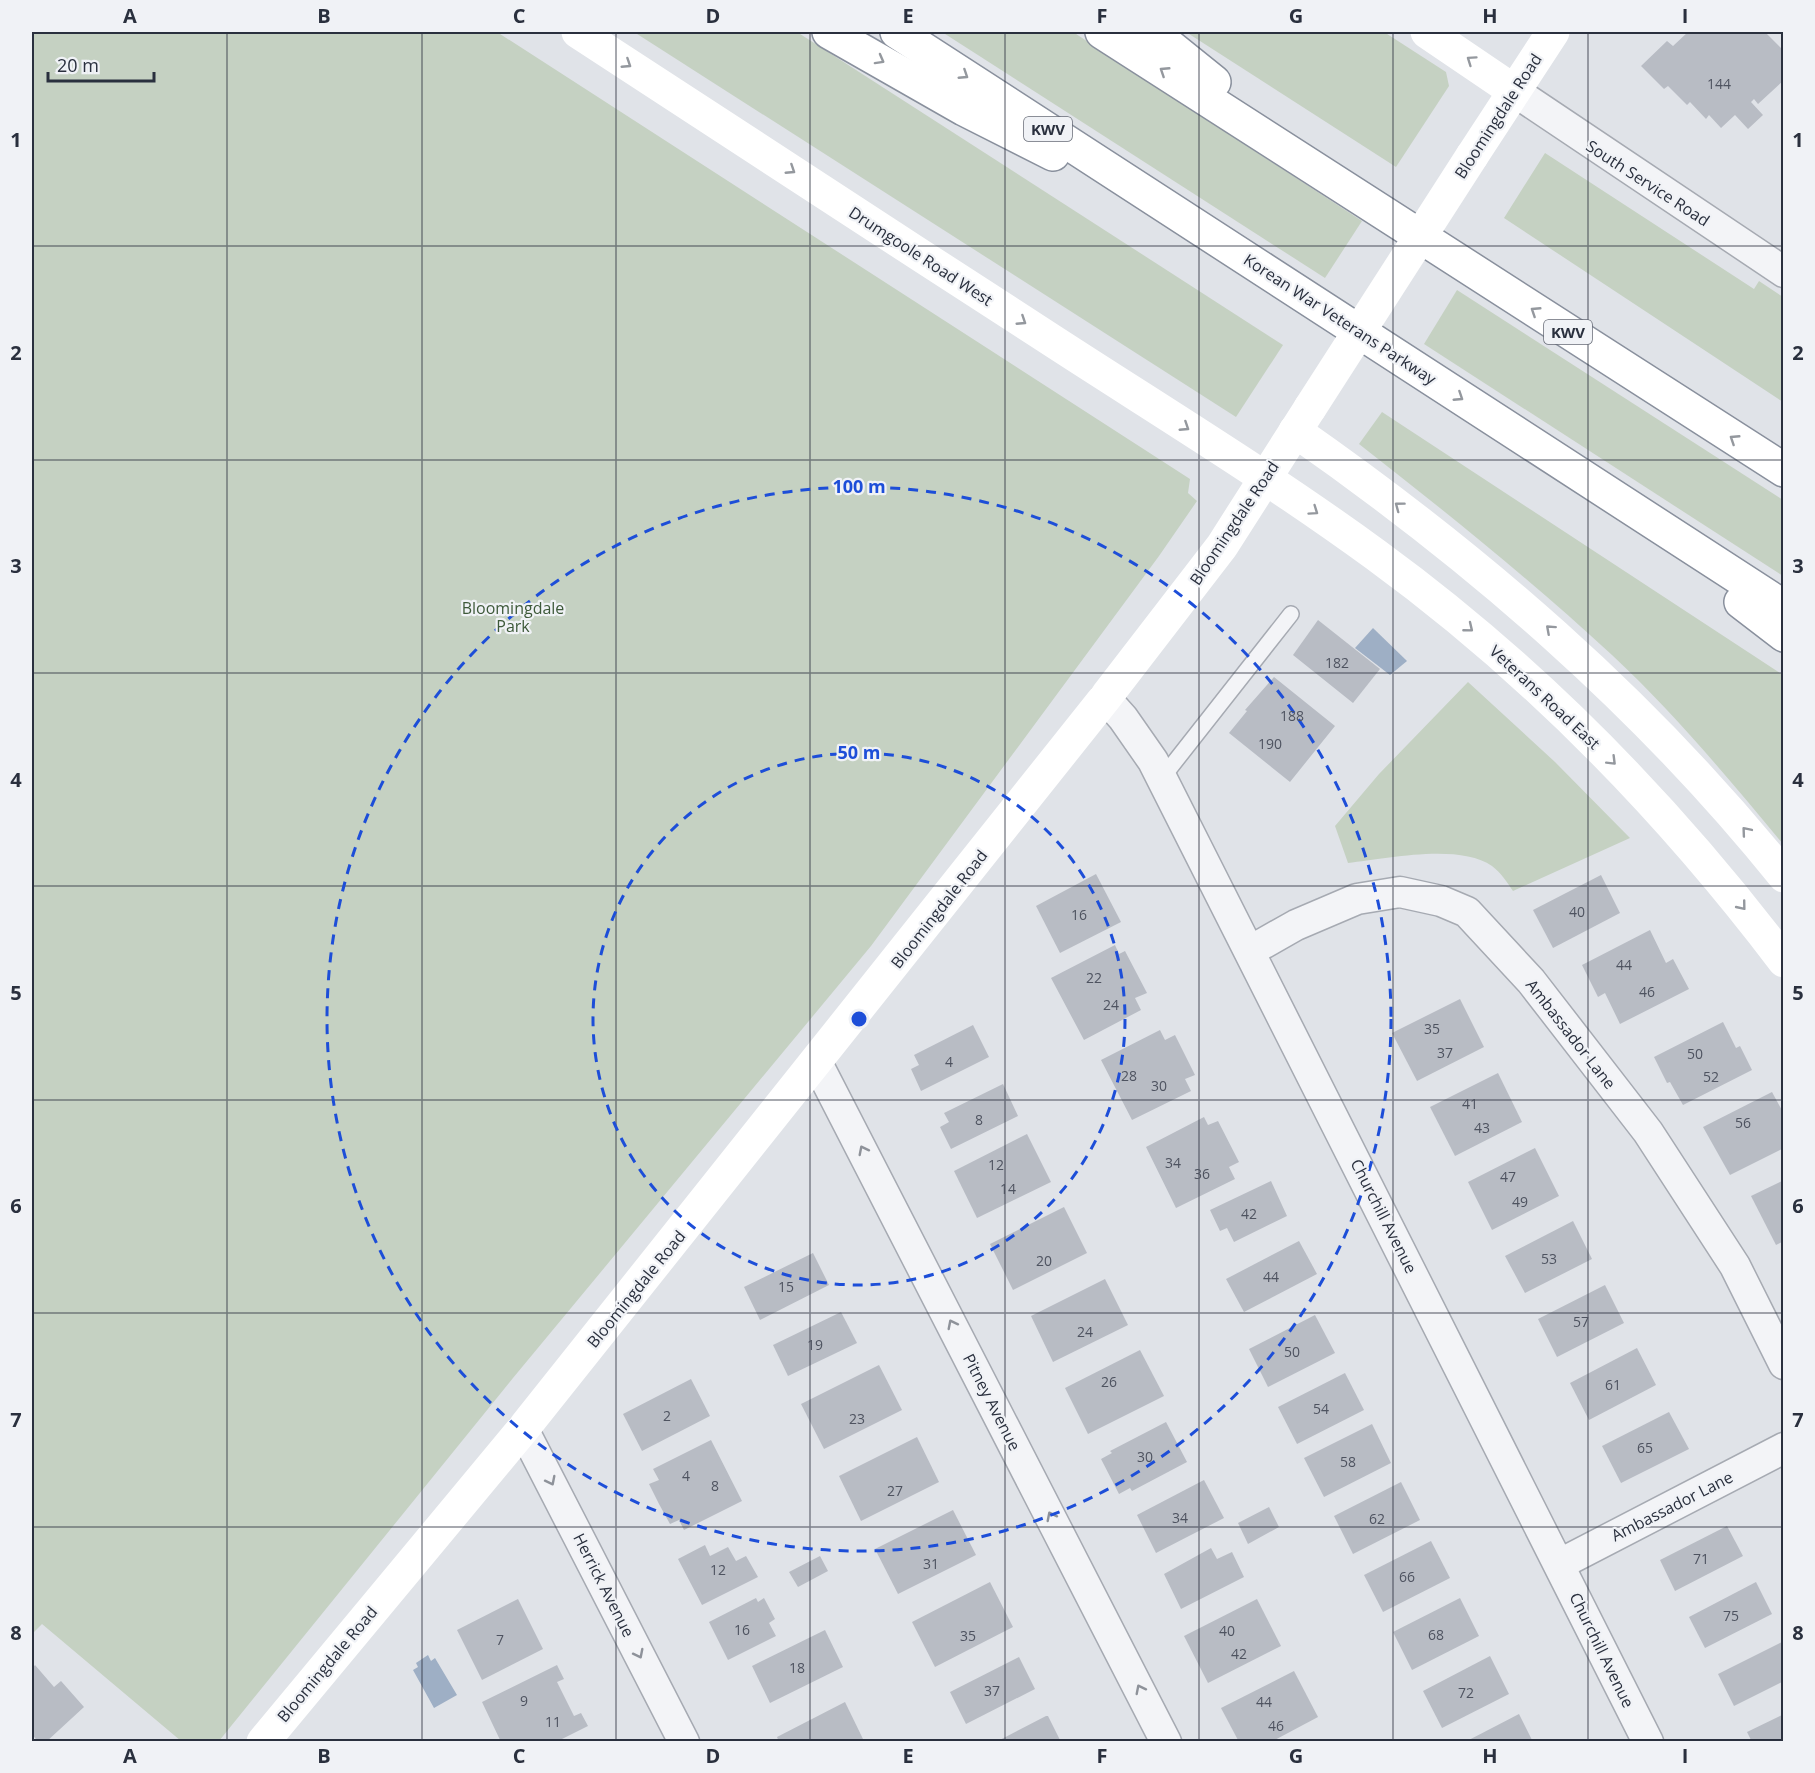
<svg xmlns="http://www.w3.org/2000/svg" width="1815" height="1773" font-family="'Open Sans',sans-serif">
	<style>
		.green { fill: #c5d1c2 }
		.water { fill: #9eafc5 }
		.building { fill: #b8bcc4 }
		.lines { fill: none; stroke-linecap: round; stroke-linejoin: round }
		.lane-casing { stroke: #a6aab2; stroke-width: 18 }
		.street-casing { stroke: #a6aab2; stroke-width: 33 }
		.highway-casing { stroke: #89909d; stroke-width: 36 }
		.lane { stroke: #f3f4f7; stroke-width: 15 }
		.street { stroke: #f3f4f7; stroke-width: 30 }
		.secondary { stroke: #fff; stroke-width: 33 }
		.highway { stroke: #fff; stroke-width: 33 }
		.secondary-bridge { stroke: #fff; stroke-width: 33 }
		.oneway { stroke: #94989e }
		.oneway2 { stroke: #8e929a }
		.grid { fill: none; stroke: #2a303e; stroke-width: 1.5; stroke-opacity: 0.55 }
		.ring { fill: none; stroke: #1d4ed8; stroke-width: 3; stroke-dasharray: 10 8 }
		.labels { text-anchor: middle; dominant-baseline: central; stroke-width: 4.5; stroke-linejoin: round; paint-order: stroke }
		.number-label { font-size: 14px; fill: #4e5360 }
		.shield { fill: #f0f2f6; stroke: #656a75; stroke-width: 1.5 }
		.shield-label { font-size: 15px; font-weight: bold; fill: #2a303e }
		.street-label { font-size: 16px; fill: #2a303e; stroke: #f0f2f6 }
		.park-label { font-size: 16px; fill: #3d5939; stroke: #f0f2f6 }
		.centre { fill: #1d4ed8; stroke: #f0f2f6; stroke-width: 3 }
		.ring-label { font-size: 18px; text-anchor: middle; font-weight: bold; fill: #1d4ed8; stroke: #f0f2f6; stroke-width: 4.5; stroke-linejoin: round; paint-order: stroke }
		.neatline { fill: none; stroke: #2a303e; stroke-width: 2 }
		.grid-label { font-size: 20px; text-anchor: middle; font-weight: bold; fill: #2a303e }
	</style>
	<rect width="100%" height="100%" fill="#e0e3e8"/>
	<g class="green">
		<path d="M 32,32 L 497,32 L 1190,479 L 1188,493 L 1197,501 L 1159,556 L 871,946 L 513,1378 L 219,1741 L 181,1741 L 42,1624 L 32,1634 Z"/>
		<path d="M 634,32 L 797,32 L 1283,345 L 1236,417 Z"/>
		<path d="M 942,32 L 1073,32 L 1362,221 L 1325,278 Z"/>
		<path d="M 1186,32 L 1384,32 L 1446,72 L 1449,86 L 1396,167 Z"/>
		<path d="M 1545,153 L 1754,289 L 1759,281 L 1783,297 L 1783,402 L 1504,218 Z"/>
		<path d="M 1457,290 L 1783,500 L 1783,576 L 1424,344 Z"/>
		<path d="M 1382,412 L 1783,675 L 1783,844 C 1729,779 1674,713 1612,655 C 1531,580 1446,512 1359,444 Z"/>
		<path d="M 1468,682 L 1555,762 L 1630,838 L 1513,891 C 1507,882 1501,873 1492,866 C 1459,843 1385,859 1348,863 L 1335,826 L 1379,774 Z"/>
	</g>
	<g class="water">
		<path d="M 1373,628 L 1407,661 L 1390,675 L 1355,648 Z"/>
		<path d="M 428,1655 L 431,1661 L 435,1658 L 457,1695 L 434,1708 L 413,1670 L 418,1667 L 416,1663 Z"/>
	</g>
	<g class="building">
		<path d="M 1688,32 L 1765,32 L 1784,51 L 1784,80 L 1758,104 L 1754,99 L 1751,102 L 1763,115 L 1748,129 L 1735,115 L 1721,128 L 1709,115 L 1706,119 L 1690,102 L 1687,105 L 1668,86 L 1664,89 L 1641,66 L 1667,41 L 1673,46 Z"/>
		<path d="M 1318,620 L 1380,669 L 1353,703 L 1293,655 Z"/>
		<path d="M 1274,677 L 1335,726 L 1290,782 L 1229,733 L 1247,711 L 1245,710 Z"/>
		<path d="M 1096,874 L 1121,922 L 1060,953 L 1036,906 Z"/>
		<path d="M 1601,875 L 1620,913 L 1553,948 L 1533,910 Z"/>
		<path d="M 1650,930 L 1666,963 L 1673,959 L 1689,989 L 1620,1024 L 1605,993 L 1598,997 L 1582,965 Z"/>
		<path d="M 1115,945 L 1119,954 L 1125,951 L 1147,993 L 1135,998 L 1141,1010 L 1084,1040 L 1051,978 Z"/>
		<path d="M 1460,999 L 1484,1047 L 1417,1081 L 1392,1033 Z"/>
		<path d="M 1723,1022 L 1736,1048 L 1740,1046 L 1752,1070 L 1683,1105 L 1670,1082 L 1667,1083 L 1654,1057 Z"/>
		<path d="M 973,1025 L 989,1057 L 921,1091 L 911,1069 L 919,1065 L 914,1055 Z"/>
		<path d="M 1160,1030 L 1165,1040 L 1175,1035 L 1195,1075 L 1185,1079 L 1191,1091 L 1132,1120 L 1101,1060 Z"/>
		<path d="M 1498,1073 L 1522,1122 L 1455,1156 L 1430,1107 Z"/>
		<path d="M 1003,1084 L 1018,1116 L 951,1149 L 940,1127 L 949,1122 L 944,1113 Z"/>
		<path d="M 1772,1092 L 1784,1114 L 1784,1148 L 1730,1175 L 1703,1127 Z"/>
		<path d="M 1204,1117 L 1208,1125 L 1218,1121 L 1239,1162 L 1229,1167 L 1235,1179 L 1176,1208 L 1146,1147 Z"/>
		<path d="M 1027,1134 L 1051,1182 L 977,1218 L 954,1171 Z"/>
		<path d="M 1535,1148 L 1559,1196 L 1492,1230 L 1468,1182 Z"/>
		<path d="M 1784,1180 L 1784,1241 L 1776,1245 L 1751,1196 Z"/>
		<path d="M 1271,1181 L 1287,1216 L 1234,1242 L 1227,1228 L 1220,1231 L 1210,1210 Z"/>
		<path d="M 1064,1207 L 1087,1253 L 1013,1290 L 990,1244 Z"/>
		<path d="M 1573,1221 L 1592,1259 L 1525,1293 L 1505,1256 Z"/>
		<path d="M 1299,1241 L 1317,1274 L 1244,1312 L 1226,1279 Z"/>
		<path d="M 813,1253 L 829,1285 L 760,1320 L 744,1287 Z"/>
		<path d="M 1105,1279 L 1128,1325 L 1053,1362 L 1031,1316 Z"/>
		<path d="M 1605,1285 L 1624,1323 L 1557,1357 L 1538,1319 Z"/>
		<path d="M 841,1312 L 857,1343 L 788,1376 L 773,1345 Z"/>
		<path d="M 1315,1315 L 1335,1353 L 1268,1387 L 1249,1349 Z"/>
		<path d="M 1637,1348 L 1656,1385 L 1589,1420 L 1570,1383 Z"/>
		<path d="M 1140,1350 L 1164,1396 L 1088,1434 L 1065,1388 Z"/>
		<path d="M 879,1365 L 902,1410 L 824,1449 L 801,1404 Z"/>
		<path d="M 1345,1373 L 1364,1410 L 1297,1444 L 1278,1407 Z"/>
		<path d="M 691,1379 L 710,1416 L 642,1451 L 623,1414 Z"/>
		<path d="M 1669,1412 L 1689,1449 L 1621,1483 L 1602,1446 Z"/>
		<path d="M 1166,1422 L 1187,1462 L 1132,1491 L 1130,1488 L 1119,1494 L 1101,1459 L 1112,1453 L 1110,1451 Z"/>
		<path d="M 1372,1424 L 1391,1463 L 1324,1497 L 1304,1458 Z"/>
		<path d="M 917,1437 L 939,1482 L 861,1521 L 839,1476 Z"/>
		<path d="M 711,1440 L 742,1501 L 684,1530 L 679,1520 L 670,1524 L 659,1504 L 649,1484 L 659,1480 L 653,1469 Z"/>
		<path d="M 1204,1480 L 1224,1518 L 1156,1553 L 1137,1515 Z"/>
		<path d="M 1401,1482 L 1420,1520 L 1353,1554 L 1334,1516 Z"/>
		<path d="M 1269,1507 L 1279,1527 L 1248,1544 L 1238,1523 Z"/>
		<path d="M 953,1510 L 976,1555 L 898,1594 L 875,1549 Z"/>
		<path d="M 1727,1526 L 1743,1556 L 1675,1591 L 1660,1560 Z"/>
		<path d="M 1431,1541 L 1450,1578 L 1383,1612 L 1364,1575 Z"/>
		<path d="M 705,1545 L 710,1556 L 728,1547 L 736,1561 L 746,1556 L 758,1577 L 702,1605 L 678,1559 Z"/>
		<path d="M 1211,1548 L 1217,1559 L 1232,1552 L 1244,1577 L 1181,1609 L 1164,1574 Z"/>
		<path d="M 820,1556 L 828,1571 L 798,1587 L 789,1572 Z"/>
		<path d="M 990,1582 L 1013,1627 L 935,1667 L 912,1622 Z"/>
		<path d="M 1756,1582 L 1772,1614 L 1705,1648 L 1689,1617 Z"/>
		<path d="M 756,1598 L 758,1602 L 764,1598 L 775,1619 L 769,1623 L 776,1636 L 728,1660 L 709,1622 Z"/>
		<path d="M 1460,1598 L 1479,1636 L 1412,1670 L 1393,1632 Z"/>
		<path d="M 518,1599 L 543,1649 L 482,1680 L 457,1630 Z"/>
		<path d="M 1257,1599 L 1281,1646 L 1208,1683 L 1184,1636 Z"/>
		<path d="M 825,1630 L 843,1667 L 770,1703 L 752,1666 Z"/>
		<path d="M 1784,1641 L 1784,1681 L 1734,1706 L 1718,1674 Z"/>
		<path d="M 1490,1656 L 1509,1694 L 1442,1728 L 1423,1691 Z"/>
		<path d="M 1019,1657 L 1035,1689 L 966,1724 L 950,1692 Z"/>
		<path d="M 35,1665 L 54,1687 L 61,1681 L 84,1707 L 46,1742 L 38,1742 L 32,1734 L 32,1669 Z"/>
		<path d="M 557,1665 L 564,1679 L 557,1682 L 574,1716 L 581,1713 L 588,1726 L 556,1742 L 501,1742 L 482,1702 Z"/>
		<path d="M 1294,1671 L 1318,1717 L 1271,1742 L 1239,1742 L 1221,1708 Z"/>
		<path d="M 845,1702 L 863,1739 L 858,1742 L 779,1742 L 777,1737 Z"/>
		<path d="M 1519,1714 L 1533,1742 L 1465,1742 Z"/>
		<path d="M 1784,1714 L 1784,1742 L 1752,1742 L 1747,1732 Z"/>
		<path d="M 1048,1716 L 1061,1742 L 996,1742 L 1046,1716 Z"/>
	</g>
	<g class="lines">
		<g class="lane-casing">
			<path id="lane" d="M 1162,778 L 1291,614"/>
		</g>
		<g class="street-casing">
			<g id="street">
				<path d="M 1514,91 L 1784,272"/>
				<path d="M 1105,698 L 1123,718 L 1153,761 L 1648,1742"/>
				<path d="M 1250,951 L 1296,925 L 1357,899 L 1400,892 L 1441,901 L 1467,912 L 1531,981 L 1648,1132 L 1735,1266 L 1784,1364"/>
				<path d="M 817,1063 L 1166,1742"/>
				<path d="M 523,1429 L 684,1742"/>
				<path d="M 1560,1564 L 1784,1448"/>
			</g>
		</g>
		<g class="highway-casing">
			<g id="highway">
				<path d="M 829,32 L 964,109 L 1053,154"/>
				<path d="M 897,32 L 1784,607"/>
				<path d="M 1102,32 L 1784,470"/>
				<path d="M 1152,32 L 1214,82"/>
				<path d="M 1741,602 L 1784,635"/>
			</g>
		</g>
		<use href="#lane" class="lane"/>
		<use href="#street" class="street"/>
		<g class="secondary">
			<path d="M 578,32 C 733,133 887,234 1042,334 C 1154,407 1268,476 1376,555 C 1531,668 1668,808 1784,961"/>
			<path d="M 1427,32 L 1514,91"/>
			<path d="M 1472,156 L 1553,32"/>
			<path d="M 1295,431 C 1477,558 1644,702 1784,876"/>
			<path d="M 263,1742 L 523,1429 L 1105,698 L 1222,546 L 1310,408"/>
		</g>
		<use href="#highway" class="highway"/>
		<path class="secondary-bridge" d="M 1310,408 L 1472,156"/>
	</g>
	<defs><path id="oneway-chevron" d="M-2-3.5L2.5 0L-2 3.5" fill="none" stroke-width="1.6" stroke-linecap="round" stroke-linejoin="round" transform="scale(1.5)"/></defs>
	<g class="oneway">
		<use href="#oneway-chevron" transform="translate(880 60) rotate(29)"/>
		<use href="#oneway-chevron" transform="translate(1471 60) rotate(-145)"/>
		<use href="#oneway-chevron" transform="translate(627 64) rotate(33)"/>
		<use href="#oneway-chevron" transform="translate(1164 71) rotate(-147)"/>
		<use href="#oneway-chevron" transform="translate(964 75) rotate(33)"/>
		<use href="#oneway-chevron" transform="translate(791 170) rotate(33)"/>
		<use href="#oneway-chevron" transform="translate(1535 311) rotate(-147)"/>
		<use href="#oneway-chevron" transform="translate(1022 321) rotate(33)"/>
		<use href="#oneway-chevron" transform="translate(1459 397) rotate(33)"/>
		<use href="#oneway-chevron" transform="translate(1185 427) rotate(33)"/>
		<use href="#oneway-chevron" transform="translate(1734 439) rotate(-147)"/>
		<use href="#oneway-chevron" transform="translate(1399 506) rotate(-143)"/>
		<use href="#oneway-chevron" transform="translate(1314 511) rotate(35)"/>
		<use href="#oneway-chevron" transform="translate(1469 628) rotate(39)"/>
		<use href="#oneway-chevron" transform="translate(1550 629) rotate(-138)"/>
		<use href="#oneway-chevron" transform="translate(1612 761) rotate(45)"/>
		<use href="#oneway-chevron" transform="translate(1746 831) rotate(-130)"/>
		<use href="#oneway-chevron" transform="translate(1742 906) rotate(51)"/>
	</g>
	<g class="oneway2">
		<use href="#oneway-chevron" transform="translate(863 1150) rotate(-117)"/>
		<use href="#oneway-chevron" transform="translate(952 1324) rotate(-117)"/>
		<use href="#oneway-chevron" transform="translate(551 1481) rotate(63)"/>
		<use href="#oneway-chevron" transform="translate(1051 1516) rotate(-117)"/>
		<use href="#oneway-chevron" transform="translate(639 1654) rotate(63)"/>
		<use href="#oneway-chevron" transform="translate(1140 1689) rotate(-117)"/>
	</g>
	<path class="grid" d="M 227,32 L 227,1742M 422,32 L 422,1742M 616,32 L 616,1742M 810,32 L 810,1742M 1005,32 L 1005,1742M 1199,32 L 1199,1742M 1393,32 L 1393,1742M 1588,32 L 1588,1742M 32,246 L 1784,246M 32,460 L 1784,460M 32,673 L 1784,673M 32,886 L 1784,886M 32,1100 L 1784,1100M 32,1313 L 1784,1313M 32,1527 L 1784,1527"/>
	<g class="ring">
		<circle cx="859" cy="1019" r="266"/>
		<circle cx="859" cy="1019" r="532"/>
	</g>
	<g class="labels">
		<g class="number-label">
			<text x="1719" y="83">144</text>
			<text x="1337" y="662">182</text>
			<text x="1292" y="715">188</text>
			<text x="1270" y="743">190</text>
			<text x="1577" y="911">40</text>
			<text x="1079" y="914">16</text>
			<text x="1624" y="964">44</text>
			<text x="1094" y="977">22</text>
			<text x="1647" y="991">46</text>
			<text x="1111" y="1004">24</text>
			<text x="1432" y="1028">35</text>
			<text x="1445" y="1052">37</text>
			<text x="1695" y="1053">50</text>
			<text x="949" y="1061">4</text>
			<text x="1129" y="1075">28</text>
			<text x="1711" y="1076">52</text>
			<text x="1159" y="1085">30</text>
			<text x="1470" y="1103">41</text>
			<text x="979" y="1119">8</text>
			<text x="1743" y="1122">56</text>
			<text x="1482" y="1127">43</text>
			<text x="1173" y="1162">34</text>
			<text x="996" y="1164">12</text>
			<text x="1202" y="1173">36</text>
			<text x="1508" y="1176">47</text>
			<text x="1008" y="1188">14</text>
			<text x="1520" y="1201">49</text>
			<text x="1249" y="1213">42</text>
			<text x="1549" y="1258">53</text>
			<text x="1044" y="1260">20</text>
			<text x="1271" y="1276">44</text>
			<text x="786" y="1286">15</text>
			<text x="1581" y="1321">57</text>
			<text x="1085" y="1331">24</text>
			<text x="815" y="1344">19</text>
			<text x="1292" y="1351">50</text>
			<text x="1109" y="1381">26</text>
			<text x="1613" y="1384">61</text>
			<text x="1321" y="1408">54</text>
			<text x="667" y="1415">2</text>
			<text x="857" y="1418">23</text>
			<text x="1645" y="1447">65</text>
			<text x="1145" y="1456">30</text>
			<text x="1348" y="1461">58</text>
			<text x="686" y="1475">4</text>
			<text x="715" y="1485">8</text>
			<text x="895" y="1490">27</text>
			<text x="1180" y="1517">34</text>
			<text x="1377" y="1518">62</text>
			<text x="1701" y="1558">71</text>
			<text x="931" y="1563">31</text>
			<text x="718" y="1569">12</text>
			<text x="1407" y="1576">66</text>
			<text x="1731" y="1615">75</text>
			<text x="742" y="1629">16</text>
			<text x="1227" y="1630">40</text>
			<text x="1436" y="1634">68</text>
			<text x="968" y="1635">35</text>
			<text x="500" y="1639">7</text>
			<text x="1239" y="1653">42</text>
			<text x="797" y="1667">18</text>
			<text x="992" y="1690">37</text>
			<text x="1466" y="1692">72</text>
			<text x="524" y="1700">9</text>
			<text x="1264" y="1701">44</text>
			<text x="553" y="1721">11</text>
			<text x="1276" y="1725">46</text>
		</g>
		<g class="shield">
			<rect x="1024" y="117" width="48" height="24" rx="4.5"/>
			<rect x="1544" y="320" width="48" height="24" rx="4.5"/>
		</g>
		<g class="shield-label">
			<text x="1048" y="129">KWV</text>
			<text x="1568" y="332">KWV</text>
		</g>
		<g class="street-label">
			<text transform="translate(1498 116) rotate(-57)">Bloomingdale Road</text>
			<text transform="translate(1648 183) rotate(33)">South Service Road</text>
			<text transform="translate(921 256) rotate(33)">Drumgoole Road West</text>
			<text transform="translate(1340 319) rotate(33)">Korean War Veterans Parkway</text>
			<text transform="translate(1234 523) rotate(-56)">Bloomingdale Road</text>
			<text transform="translate(1545 697) rotate(43)">Veterans Road East</text>
			<text transform="translate(939 909) rotate(-52)">Bloomingdale Road</text>
			<text transform="translate(1571 1034) rotate(52)">Ambassador Lane</text>
			<text transform="translate(1384 1216) rotate(63)">Churchill Avenue</text>
			<text transform="translate(636 1289) rotate(-51)">Bloomingdale Road</text>
			<text transform="translate(992 1402) rotate(63)">Pitney Avenue</text>
			<text transform="translate(1672 1506) rotate(-27)">Ambassador Lane</text>
			<text transform="translate(604 1585) rotate(63)">Herrick Avenue</text>
			<text transform="translate(1602 1650) rotate(64)">Churchill Avenue</text>
			<text transform="translate(327 1664) rotate(-50)">Bloomingdale Road</text>
		</g>
		<g class="park-label">
			<text x="513" y="608">Bloomingdale<tspan x="513" dy="18">Park</tspan></text>
		</g>
	</g>
	<circle cx="859" cy="1019" r="9" class="centre"/>
	<g class="ring-label">
		<text x="859" y="493">100 m</text>
		<text x="859" y="759">50 m</text>
	</g>
	<rect width="1815" height="1773" fill="none" stroke="#f0f2f6" stroke-width="66"/>
	<path d="M48 72v9h106v-9" fill="none" stroke="#2a303e" stroke-width="3"/>
	<text x="57" y="72" font-size="18" fill="#2a303e" stroke="#f0f2f6" stroke-width="4.5" paint-order="stroke">20 m</text>
	<rect x="33" y="33" width="1749" height="1707" class="neatline"/>
	<g class="grid-label">
		<text x="130" y="23">A</text>
		<text x="324" y="23">B</text>
		<text x="519" y="23">C</text>
		<text x="713" y="23">D</text>
		<text x="908" y="23">E</text>
		<text x="1102" y="23">F</text>
		<text x="1296" y="23">G</text>
		<text x="1490" y="23">H</text>
		<text x="1685" y="23">I</text>
		<text x="16" y="147">1</text>
		<text x="1798" y="147">1</text>
		<text x="16" y="360">2</text>
		<text x="1798" y="360">2</text>
		<text x="16" y="573">3</text>
		<text x="1798" y="573">3</text>
		<text x="16" y="787">4</text>
		<text x="1798" y="787">4</text>
		<text x="16" y="1000">5</text>
		<text x="1798" y="1000">5</text>
		<text x="16" y="1213">6</text>
		<text x="1798" y="1213">6</text>
		<text x="16" y="1427">7</text>
		<text x="1798" y="1427">7</text>
		<text x="16" y="1640">8</text>
		<text x="1798" y="1640">8</text>
		<text x="130" y="1763">A</text>
		<text x="324" y="1763">B</text>
		<text x="519" y="1763">C</text>
		<text x="713" y="1763">D</text>
		<text x="908" y="1763">E</text>
		<text x="1102" y="1763">F</text>
		<text x="1296" y="1763">G</text>
		<text x="1490" y="1763">H</text>
		<text x="1685" y="1763">I</text>
	</g>
</svg>
